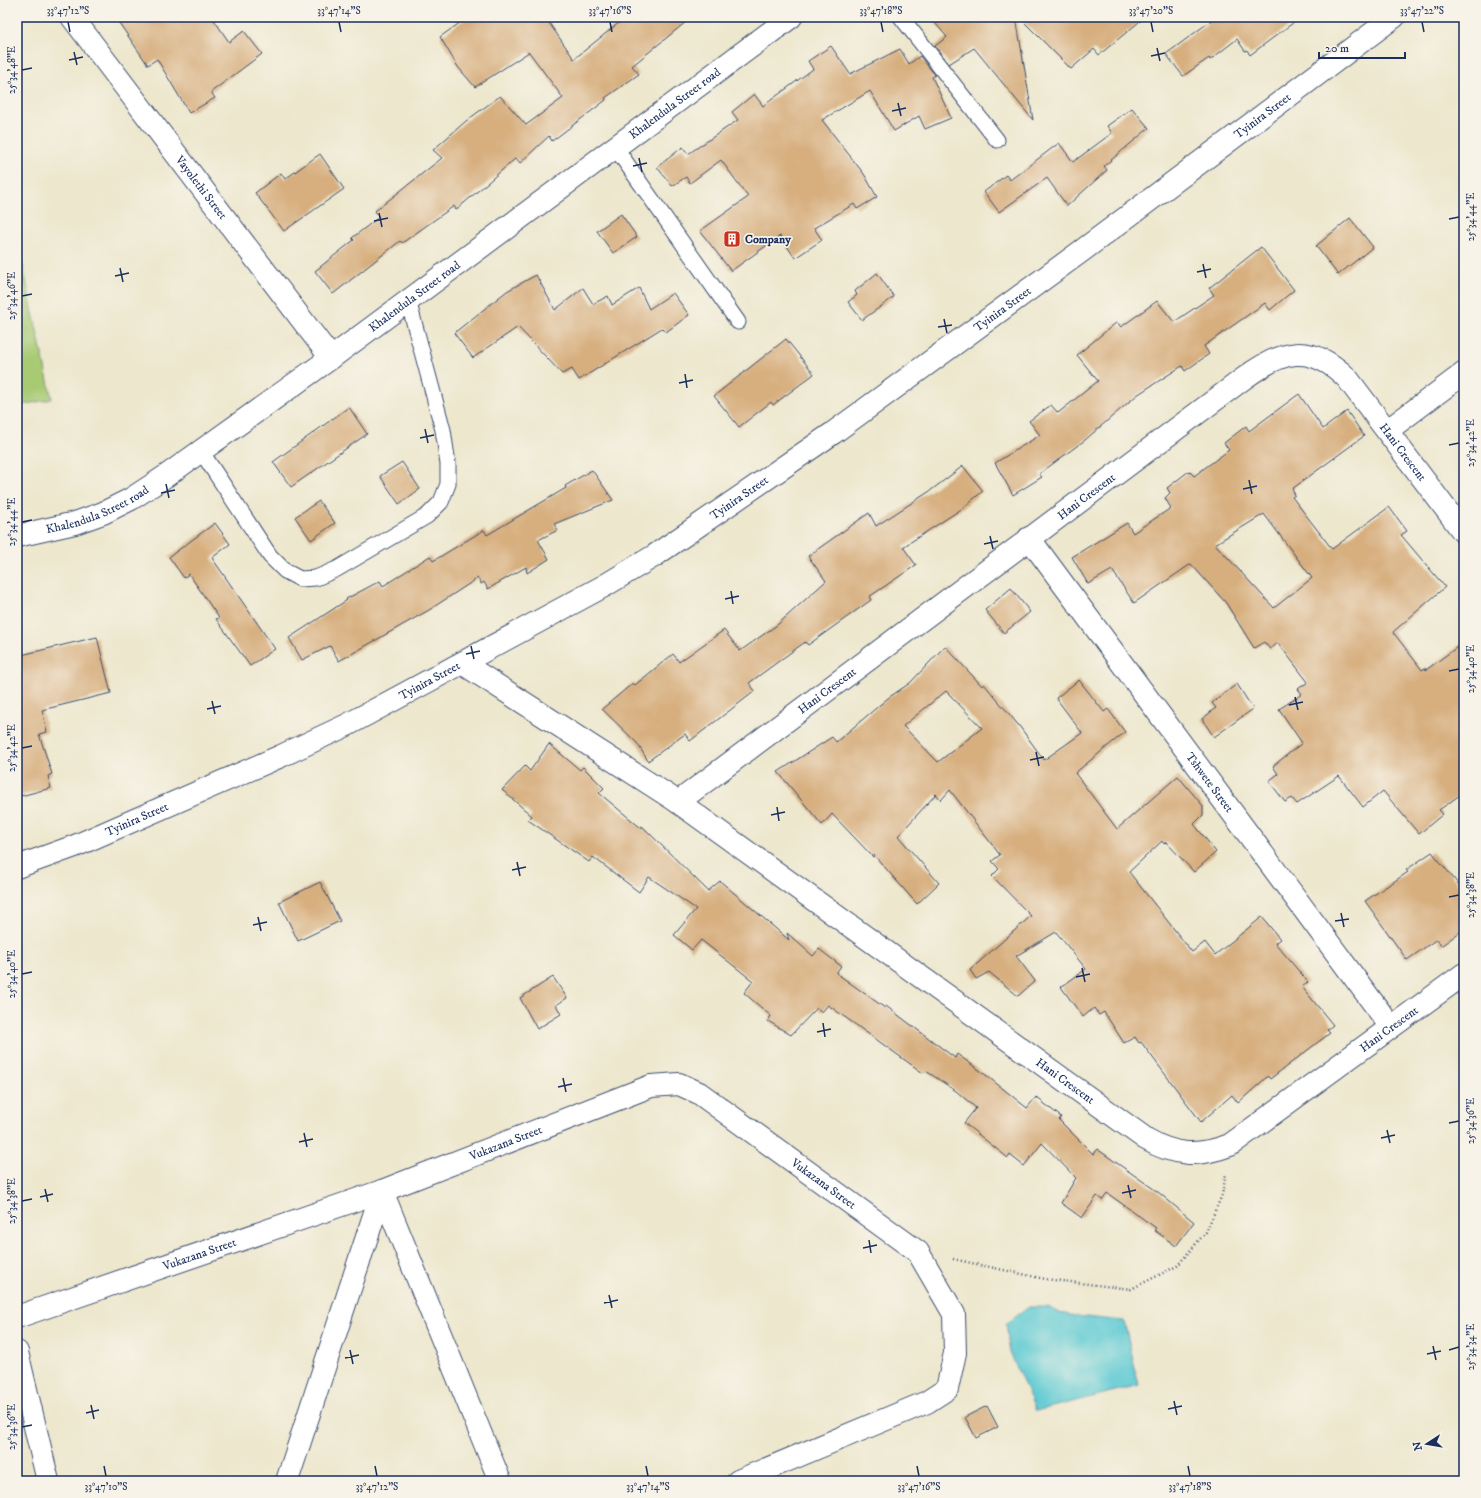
<svg xmlns="http://www.w3.org/2000/svg" width="1481" height="1498" font-family="'IM FELL DW Pica',serif">
	<style>
		.green { fill: #a8ca73; stroke: #627c68 }
		.water { fill: #5dcad3; stroke: #3c7c98 }
		.building { fill: #d7af7f; fill-rule: evenodd }
		.lines { fill: none; stroke-linecap: round; stroke-linejoin: round }
		.lane-casing { stroke: #3a4b6f; stroke-width: 17 }
		.street-casing { stroke: #3a4b6f; stroke-width: 24 }
		.secondary-casing { stroke: #3a4b6f; stroke-width: 24 }
		.path { stroke: #3a4b6f; stroke-width: 2.5; stroke-dasharray: 1 3; stroke-linecap: butt }
		.lane { stroke: #fff; stroke-width: 15 }
		.street { stroke: #fff; stroke-width: 22 }
		.secondary { stroke: #fff; stroke-width: 22 }
		.ticks { fill: none; stroke: #1b2f5e; stroke-width: 1.5 }
		.labels { text-anchor: middle; dominant-baseline: central; stroke-width: 3.5; stroke-linejoin: round; paint-order: stroke }
		.street-label { font-size: 12px; fill: #1b2f5e; stroke: #f7f3e8 }
		.poi-label { font-size: 12px; font-weight: bold; fill: #1b2f5e; stroke: #f7f3e8; text-anchor: start }
		.neatline { fill: none; stroke: #1b2f5e; stroke-width: 1.5 }
		.ticks-label { font-size: 10px; text-anchor: middle; fill: #1b2f5e }
	</style>
	<rect width="100%" height="100%" fill="#f7f3e8"/>
	<filter id="ink" filterUnits="userSpaceOnUse"><feTurbulence type="fractalNoise" baseFrequency=".025" numOctaves="2"/><feDisplacementMap in="SourceGraphic" scale="8" xChannelSelector="R" yChannelSelector="G"/><feConvolveMatrix kernelMatrix="1 2 1 2 8 2 1 2 1" color-interpolation-filters="sRGB"/></filter>
	<filter id="wash" filterUnits="userSpaceOnUse"><feTurbulence type="fractalNoise" baseFrequency=".012" numOctaves="4" result="noise"/><feDisplacementMap in="SourceGraphic" scale="16" xChannelSelector="R" yChannelSelector="G"/><feGaussianBlur stdDeviation="0.9" result="paint"/><feColorMatrix in="noise" values="0 0 0 0 0 0 0 0 0 0 0 0 0 0 0 0 0 1.4 0 .05"/><feComposite in="paint" operator="in"/></filter>
	<g filter="url(#wash)">
		<rect width="100%" height="100%" fill="#ede7cd"/>
		<path class="green" d="M 17,240 L 52,399 L 17,406 Z"/>
		<path class="water" d="M 1029,1307 L 1048,1307 L 1059,1313 L 1076,1316 L 1124,1321 L 1139,1385 L 1036,1411 L 1010,1353 L 1006,1324 Z"/>
		<g id="blocks">
			<g class="building">
				<path d="M 115,17 L 212,17 L 229,42 L 244,31 L 262,54 L 211,92 L 215,98 L 189,113 L 157,59 L 148,65 Z"/>
				<path d="M 468,17 L 545,17 L 574,59 L 626,17 L 692,17 L 632,66 L 639,74 L 605,98 L 606,100 L 552,141 L 549,136 L 520,163 L 516,158 L 456,210 L 454,206 L 402,243 L 400,241 L 333,294 L 315,271 L 354,240 L 352,238 L 379,217 L 375,211 L 442,158 L 433,150 L 466,121 L 500,96 L 526,125 L 563,98 L 529,52 L 475,87 L 458,67 L 440,37 Z"/>
				<path d="M 930,17 L 1016,17 L 1033,120 L 974,48 L 949,64 L 935,46 L 947,37 Z"/>
				<path d="M 1019,17 L 1145,17 L 1099,55 L 1094,49 L 1071,69 Z"/>
				<path d="M 1216,17 L 1301,17 L 1250,55 L 1247,50 L 1245,51 L 1237,39 L 1210,60 L 1209,58 L 1183,76 L 1166,54 Z"/>
				<path d="M 831,46 L 850,74 L 900,49 L 909,64 L 920,56 L 935,75 L 932,77 L 951,118 L 925,129 L 919,116 L 894,131 L 870,91 L 822,120 L 864,174 L 877,197 L 857,209 L 854,204 L 814,228 L 822,240 L 795,258 L 780,236 L 731,271 L 700,231 L 748,197 L 721,160 L 690,183 L 686,177 L 672,186 L 657,167 L 683,147 L 688,154 L 738,120 L 732,112 L 754,94 L 763,106 L 813,69 L 808,61 Z"/>
				<path d="M 1132,108 L 1149,128 L 1104,166 L 1107,170 L 1067,206 L 1047,178 L 999,212 L 984,192 L 1006,175 L 1010,180 L 1059,143 L 1073,162 L 1112,133 L 1107,126 Z"/>
				<path d="M 320,154 L 344,189 L 284,231 L 255,193 L 281,173 L 285,179 Z"/>
				<path d="M 621,214 L 637,237 L 613,253 L 597,231 Z"/>
				<path d="M 1350,218 L 1373,247 L 1338,275 L 1316,246 Z"/>
				<path d="M 1261,247 L 1294,290 L 1270,310 L 1265,303 L 1204,346 L 1209,354 L 1185,371 L 1182,366 L 1137,395 L 1085,440 L 1039,474 L 1042,477 L 1013,495 L 995,463 L 1040,435 L 1029,421 L 1051,405 L 1058,413 L 1098,381 L 1077,355 L 1117,322 L 1121,327 L 1157,301 L 1174,322 L 1214,295 L 1209,288 Z"/>
				<path d="M 877,273 L 894,297 L 862,320 L 848,302 L 857,295 L 855,291 Z"/>
				<path d="M 536,275 L 555,310 L 583,288 L 593,304 L 608,296 L 612,305 L 639,288 L 649,309 L 673,293 L 689,315 L 666,332 L 662,328 L 579,380 L 572,369 L 562,374 L 518,327 L 473,358 L 454,333 L 507,291 Z"/>
				<path d="M 786,339 L 814,374 L 773,405 L 771,402 L 739,427 L 714,396 Z"/>
				<path d="M 1299,394 L 1323,429 L 1347,411 L 1364,436 L 1292,489 L 1295,495 L 1292,497 L 1332,549 L 1389,507 L 1407,531 L 1401,535 L 1445,587 L 1393,632 L 1422,670 L 1425,668 L 1426,670 L 1464,642 L 1464,792 L 1439,810 L 1443,814 L 1419,834 L 1383,791 L 1363,807 L 1339,776 L 1297,804 L 1292,798 L 1285,802 L 1269,781 L 1278,774 L 1273,766 L 1302,743 L 1279,709 L 1302,694 L 1298,689 L 1308,682 L 1278,643 L 1270,649 L 1264,642 L 1254,648 L 1226,603 L 1191,564 L 1134,603 L 1112,570 L 1088,584 L 1072,557 L 1127,523 L 1133,533 L 1171,508 L 1165,498 L 1170,493 L 1167,488 L 1189,471 L 1194,476 L 1229,450 L 1224,443 L 1246,426 L 1249,431 ZM 1264,514 L 1312,578 L 1274,608 L 1215,544 Z"/>
				<path d="M 349,407 L 367,434 L 291,487 L 273,462 Z"/>
				<path d="M 402,462 L 420,489 L 399,504 L 380,476 Z"/>
				<path d="M 963,466 L 983,491 L 960,510 L 903,547 L 916,565 L 869,597 L 871,600 L 808,645 L 805,642 L 749,683 L 755,691 L 690,741 L 685,734 L 648,761 L 637,743 L 602,709 L 633,683 L 635,685 L 673,654 L 679,662 L 724,630 L 740,651 L 777,625 L 826,581 L 808,556 L 869,513 L 876,526 L 930,491 Z"/>
				<path d="M 592,470 L 613,500 L 554,524 L 558,530 L 538,540 L 549,559 L 527,573 L 526,567 L 488,589 L 484,582 L 481,584 L 478,578 L 429,610 L 339,661 L 330,646 L 302,660 L 289,638 L 347,600 L 346,599 L 380,581 L 383,586 L 430,556 L 433,561 L 484,530 L 487,535 L 566,488 L 565,486 Z"/>
				<path d="M 319,501 L 335,523 L 311,540 L 295,517 Z"/>
				<path d="M 215,523 L 230,544 L 212,558 L 275,649 L 250,666 L 216,619 L 219,618 L 189,574 L 184,578 L 169,557 Z"/>
				<path d="M 1011,588 L 1030,612 L 1004,633 L 985,610 Z"/>
				<path d="M 97,637 L 111,693 L 42,710 L 47,732 L 39,734 L 52,774 L 48,776 L 51,788 L 17,797 L 17,656 Z"/>
				<path d="M 945,646 L 982,686 L 984,684 L 1020,727 L 1044,760 L 1082,733 L 1056,698 L 1079,680 L 1104,712 L 1108,709 L 1125,732 L 1075,773 L 1117,829 L 1178,776 L 1203,806 L 1203,815 L 1194,824 L 1216,852 L 1194,872 L 1166,842 L 1164,844 L 1162,841 L 1129,872 L 1192,952 L 1205,942 L 1215,955 L 1262,917 L 1280,939 L 1275,943 L 1308,982 L 1302,987 L 1333,1025 L 1327,1030 L 1330,1033 L 1270,1079 L 1268,1076 L 1238,1103 L 1232,1095 L 1201,1122 L 1141,1042 L 1139,1043 L 1135,1037 L 1124,1043 L 1104,1012 L 1099,1015 L 1094,1008 L 1083,1017 L 1061,987 L 1086,969 L 1056,932 L 1016,956 L 1035,981 L 1018,996 L 989,972 L 976,979 L 970,970 L 1031,916 L 992,876 L 999,869 L 992,861 L 1000,855 L 950,790 L 941,800 L 936,794 L 898,836 L 939,883 L 917,904 L 874,855 L 873,857 L 832,814 L 822,825 L 778,772 L 832,737 L 836,742 L 888,698 L 910,683 ZM 946,691 L 982,728 L 938,762 L 903,726 Z"/>
				<path d="M 1237,684 L 1253,709 L 1214,737 L 1202,719 L 1216,708 L 1212,703 Z"/>
				<path d="M 549,744 L 580,770 L 583,767 L 604,788 L 599,793 L 641,828 L 642,826 L 708,891 L 720,881 L 789,940 L 787,933 L 813,956 L 819,949 L 841,966 L 836,973 L 885,1008 L 886,1006 L 955,1058 L 957,1054 L 982,1072 L 1027,1108 L 1036,1097 L 1061,1117 L 1059,1120 L 1093,1154 L 1097,1149 L 1158,1192 L 1194,1222 L 1176,1246 L 1154,1230 L 1156,1228 L 1107,1193 L 1102,1200 L 1097,1196 L 1082,1218 L 1061,1203 L 1076,1178 L 1042,1143 L 1024,1166 L 1010,1155 L 1008,1158 L 964,1123 L 976,1108 L 956,1091 L 926,1071 L 923,1073 L 828,1005 L 822,1012 L 817,1008 L 791,1035 L 768,1021 L 771,1016 L 744,993 L 753,981 L 701,940 L 692,950 L 674,935 L 696,909 L 649,877 L 639,892 L 593,857 L 589,862 L 528,820 L 532,816 L 502,790 L 525,766 L 530,771 Z"/>
				<path d="M 1432,852 L 1464,891 L 1464,929 L 1441,946 L 1437,939 L 1407,960 L 1365,901 L 1408,872 L 1406,870 Z"/>
				<path d="M 320,882 L 340,921 L 298,941 L 279,902 Z"/>
				<path d="M 553,977 L 567,998 L 556,1005 L 561,1014 L 537,1029 L 520,998 Z"/>
				<path d="M 987,1406 L 998,1427 L 976,1438 L 965,1417 Z"/>
			</g>
		</g>
	</g>
	<g filter="url(#ink)">
		<use href="#blocks" fill-opacity="0" stroke="#3a4b6f" stroke-width="1"/>
		<g class="lines">
			<g class="lane-casing">
				<g id="lane">
					<path d="M 901,17 L 997,140"/>
					<path d="M 615,147 L 738,322"/>
					<path d="M 201,451 L 270,556 L 285,571 L 300,579 L 316,578 L 337,569 L 427,516 L 441,502 L 448,484 L 448,464 L 443,430 L 408,300"/>
				</g>
			</g>
			<g class="street-casing">
				<g id="street">
					<path id="s1" d="M 72,17 L 331,358"/>
					<path d="M 1388,430 L 1464,373"/>
					<path id="s2" d="M 17,536 L 75,523 L 103,513 L 131,499 L 166,476 L 331,358 L 791,17"/>
					<path id="s3" d="M 1029,538 L 1391,1027"/>
					<path id="s4" d="M 462,663 L 678,802 L 1146,1139 C 1175,1156 1198,1157 1230,1145 L 1464,974"/>
					<path id="s5" d="M 678,802 L 1243,379 C 1282,350 1310,342 1347,378 L 1464,533"/>
					<path d="M 382,1191 L 500,1481"/>
					<path id="s6" d="M 17,1317 L 382,1191 L 651,1086 L 679,1084 L 699,1093 L 918,1252 L 954,1314 L 955,1353 L 947,1389 L 927,1402 L 738,1481"/>
					<path d="M 17,1352 L 48,1481"/>
					<path d="M 287,1481 L 382,1191"/>
				</g>
			</g>
			<g class="secondary-casing">
				<g id="secondary">
					<path id="s7" d="M 17,867 L 75,846 L 281,756 L 347,725 L 604,586 L 654,556 L 833,433 L 1083,250 L 1394,17"/>
				</g>
			</g>
			<path class="path" d="M 953,1259 L 1045,1279 L 1131,1289 L 1177,1266 L 1206,1232 L 1222,1195 L 1226,1174"/>
			<use href="#lane" class="lane"/>
			<use href="#street" class="street"/>
			<use href="#secondary" class="secondary"/>
		</g>
	</g>
	<path class="ticks" d="M 68,22 L 70,32M 339,22 L 341,32M 610,22 L 612,32M 881,22 L 883,32M 1151,22 L 1153,32M 1422,22 L 1424,32M 1157,48 L 1160,61M 74,52 L 77,65M 1151,56 L 1165,53M 69,60 L 83,57M 22,70 L 32,68M 898,103 L 901,116M 892,111 L 906,108M 639,158 L 642,172M 633,166 L 647,163M 379,213 L 382,227M 1449,219 L 1459,217M 374,221 L 388,218M 1203,264 L 1206,278M 120,268 L 123,282M 1197,272 L 1211,269M 115,276 L 129,273M 22,296 L 32,294M 944,319 L 947,333M 938,327 L 952,325M 685,374 L 687,388M 679,383 L 693,380M 425,429 L 428,443M 420,438 L 434,435M 1449,445 L 1459,443M 1249,480 L 1252,494M 166,484 L 169,498M 1243,489 L 1257,486M 161,493 L 175,490M 22,522 L 32,520M 990,536 L 993,549M 984,544 L 998,541M 731,591 L 733,604M 725,599 L 739,596M 471,646 L 474,659M 466,654 L 480,651M 1449,671 L 1459,669M 1295,697 L 1298,710M 212,701 L 215,714M 1289,705 L 1303,702M 207,709 L 221,706M 22,748 L 32,746M 1036,752 L 1039,766M 1030,760 L 1044,757M 777,807 L 779,821M 771,815 L 785,812M 517,862 L 520,876M 512,870 L 526,867M 1449,897 L 1459,895M 1341,913 L 1344,927M 258,917 L 261,931M 1335,921 L 1349,919M 253,925 L 267,922M 1082,968 L 1085,982M 22,974 L 32,972M 1076,977 L 1090,974M 823,1023 L 825,1037M 817,1032 L 831,1029M 563,1078 L 566,1092M 558,1087 L 572,1084M 1449,1123 L 1459,1121M 1387,1130 L 1390,1143M 304,1133 L 307,1147M 1381,1138 L 1395,1135M 299,1142 L 313,1139M 1128,1185 L 1131,1198M 45,1189 L 48,1202M 1122,1193 L 1136,1190M 40,1197 L 53,1194M 22,1201 L 32,1199M 869,1240 L 871,1253M 863,1248 L 877,1245M 609,1295 L 612,1308M 604,1303 L 618,1300M 1433,1346 L 1436,1360M 350,1350 L 353,1364M 1449,1350 L 1459,1347M 1427,1354 L 1441,1351M 345,1358 L 359,1355M 1174,1401 L 1177,1415M 91,1405 L 94,1419M 1168,1409 L 1182,1406M 86,1413 L 99,1410M 22,1427 L 32,1425M 104,1466 L 106,1476M 375,1466 L 377,1476M 646,1466 L 648,1476M 917,1466 L 919,1476M 1188,1466 L 1190,1476"/>
	<defs>
		<g id="building-square" transform="scale(0.9)"><rect x="-9" y="-9" width="18" height="18" rx="4" fill="#c8321e" stroke="#f7f3e8"/><path d="M-4-6H4V6H1V3H-1V6H-4ZM-2.5-4.3h1.7v1.8h-1.7ZM.8-4.3h1.7v1.8H.8ZM-2.5-1h1.7V.8h-1.7ZM.8-1h1.7V.8H.8Z" fill="#fff"/></g>
	</defs>
	<g fill-rule="evenodd">
		<use href="#building-square" x="732" y="239"/>
	</g>
	<g class="labels">
		<g class="street-label">
			<text stroke="none"><textPath href="#s2" startOffset="793">Khalendula Street road</textPath></text>
			<text stroke="none"><textPath href="#s7" startOffset="1461">Tyinira Street</textPath></text>
			<text stroke="none"><textPath href="#s1" startOffset="214">Vayolethi Street</textPath></text>
			<text stroke="none"><textPath href="#s2" startOffset="469">Khalendula Street road</textPath></text>
			<text stroke="none"><textPath href="#s7" startOffset="1137">Tyinira Street</textPath></text>
			<text stroke="none"><textPath href="#s5" startOffset="916">Hani Crescent</textPath></text>
			<text stroke="none"><textPath href="#s5" startOffset="510">Hani Crescent</textPath></text>
			<text stroke="none"><textPath href="#s7" startOffset="813">Tyinira Street</textPath></text>
			<text stroke="none"><textPath href="#s2" startOffset="85">Khalendula Street road</textPath></text>
			<text stroke="none"><textPath href="#s7" startOffset="453">Tyinira Street</textPath></text>
			<text stroke="none"><textPath href="#s5" startOffset="186">Hani Crescent</textPath></text>
			<text stroke="none"><textPath href="#s3" startOffset="304">Tshwete Street</textPath></text>
			<text stroke="none"><textPath href="#s7" startOffset="129">Tyinira Street</textPath></text>
			<text stroke="none"><textPath href="#s4" startOffset="1118">Hani Crescent</textPath></text>
			<text stroke="none"><textPath href="#s4" startOffset="734">Hani Crescent</textPath></text>
			<text stroke="none"><textPath href="#s6" startOffset="519">Vukazana Street</textPath></text>
			<text stroke="none"><textPath href="#s6" startOffset="879">Vukazana Street</textPath></text>
			<text stroke="none"><textPath href="#s6" startOffset="193">Vukazana Street</textPath></text>
		</g>
		<g class="poi-label">
			<text x="745" y="239">Company</text>
		</g>
	</g>
	<rect width="1481" height="1498" fill="none" stroke="#f7f3e8" stroke-width="44"/>
	<g transform="translate(1427 1444) rotate(258)" stroke="#f7f3e8" stroke-width="3" paint-order="stroke">
	<path d="M0-3L7 15L0 10L-7 15Z" fill="#1b2f5e"/>
	<text y="-6" font-size="11" font-weight="bold" text-anchor="middle" fill="#1b2f5e">N</text>
	</g>
	<path d="M1319 52v6h86v-6" fill="none" stroke="#1b2f5e" stroke-width="2"/>
	<text x="1325" y="52" font-size="12" fill="#1b2f5e" stroke="#f7f3e8" stroke-width="3" paint-order="stroke">20 m</text>
	<rect x="22" y="22" width="1437" height="1454" class="neatline"/>
	<g class="ticks-label">
		<text x="68" y="14">33°47'12"S</text>
		<text x="339" y="14">33°47'14"S</text>
		<text x="610" y="14">33°47'16"S</text>
		<text x="881" y="14">33°47'18"S</text>
		<text x="1151" y="14">33°47'20"S</text>
		<text x="1422" y="14">33°47'22"S</text>
		<text transform="translate(11 70) rotate(-90)" y="4">25°34'48"E</text>
		<text transform="translate(1470 217) rotate(-90)" y="4">25°34'44"E</text>
		<text transform="translate(11 296) rotate(-90)" y="4">25°34'46"E</text>
		<text transform="translate(1470 443) rotate(-90)" y="4">25°34'42"E</text>
		<text transform="translate(11 522) rotate(-90)" y="4">25°34'44"E</text>
		<text transform="translate(1470 669) rotate(-90)" y="4">25°34'40"E</text>
		<text transform="translate(11 748) rotate(-90)" y="4">25°34'42"E</text>
		<text transform="translate(1470 895) rotate(-90)" y="4">25°34'38"E</text>
		<text transform="translate(11 974) rotate(-90)" y="4">25°34'40"E</text>
		<text transform="translate(1470 1121) rotate(-90)" y="4">25°34'36"E</text>
		<text transform="translate(11 1201) rotate(-90)" y="4">25°34'38"E</text>
		<text transform="translate(1470 1347) rotate(-90)" y="4">25°34'34"E</text>
		<text transform="translate(11 1427) rotate(-90)" y="4">25°34'36"E</text>
		<text x="106" y="1490">33°47'10"S</text>
		<text x="377" y="1490">33°47'12"S</text>
		<text x="648" y="1490">33°47'14"S</text>
		<text x="919" y="1490">33°47'16"S</text>
		<text x="1190" y="1490">33°47'18"S</text>
	</g>
</svg>
